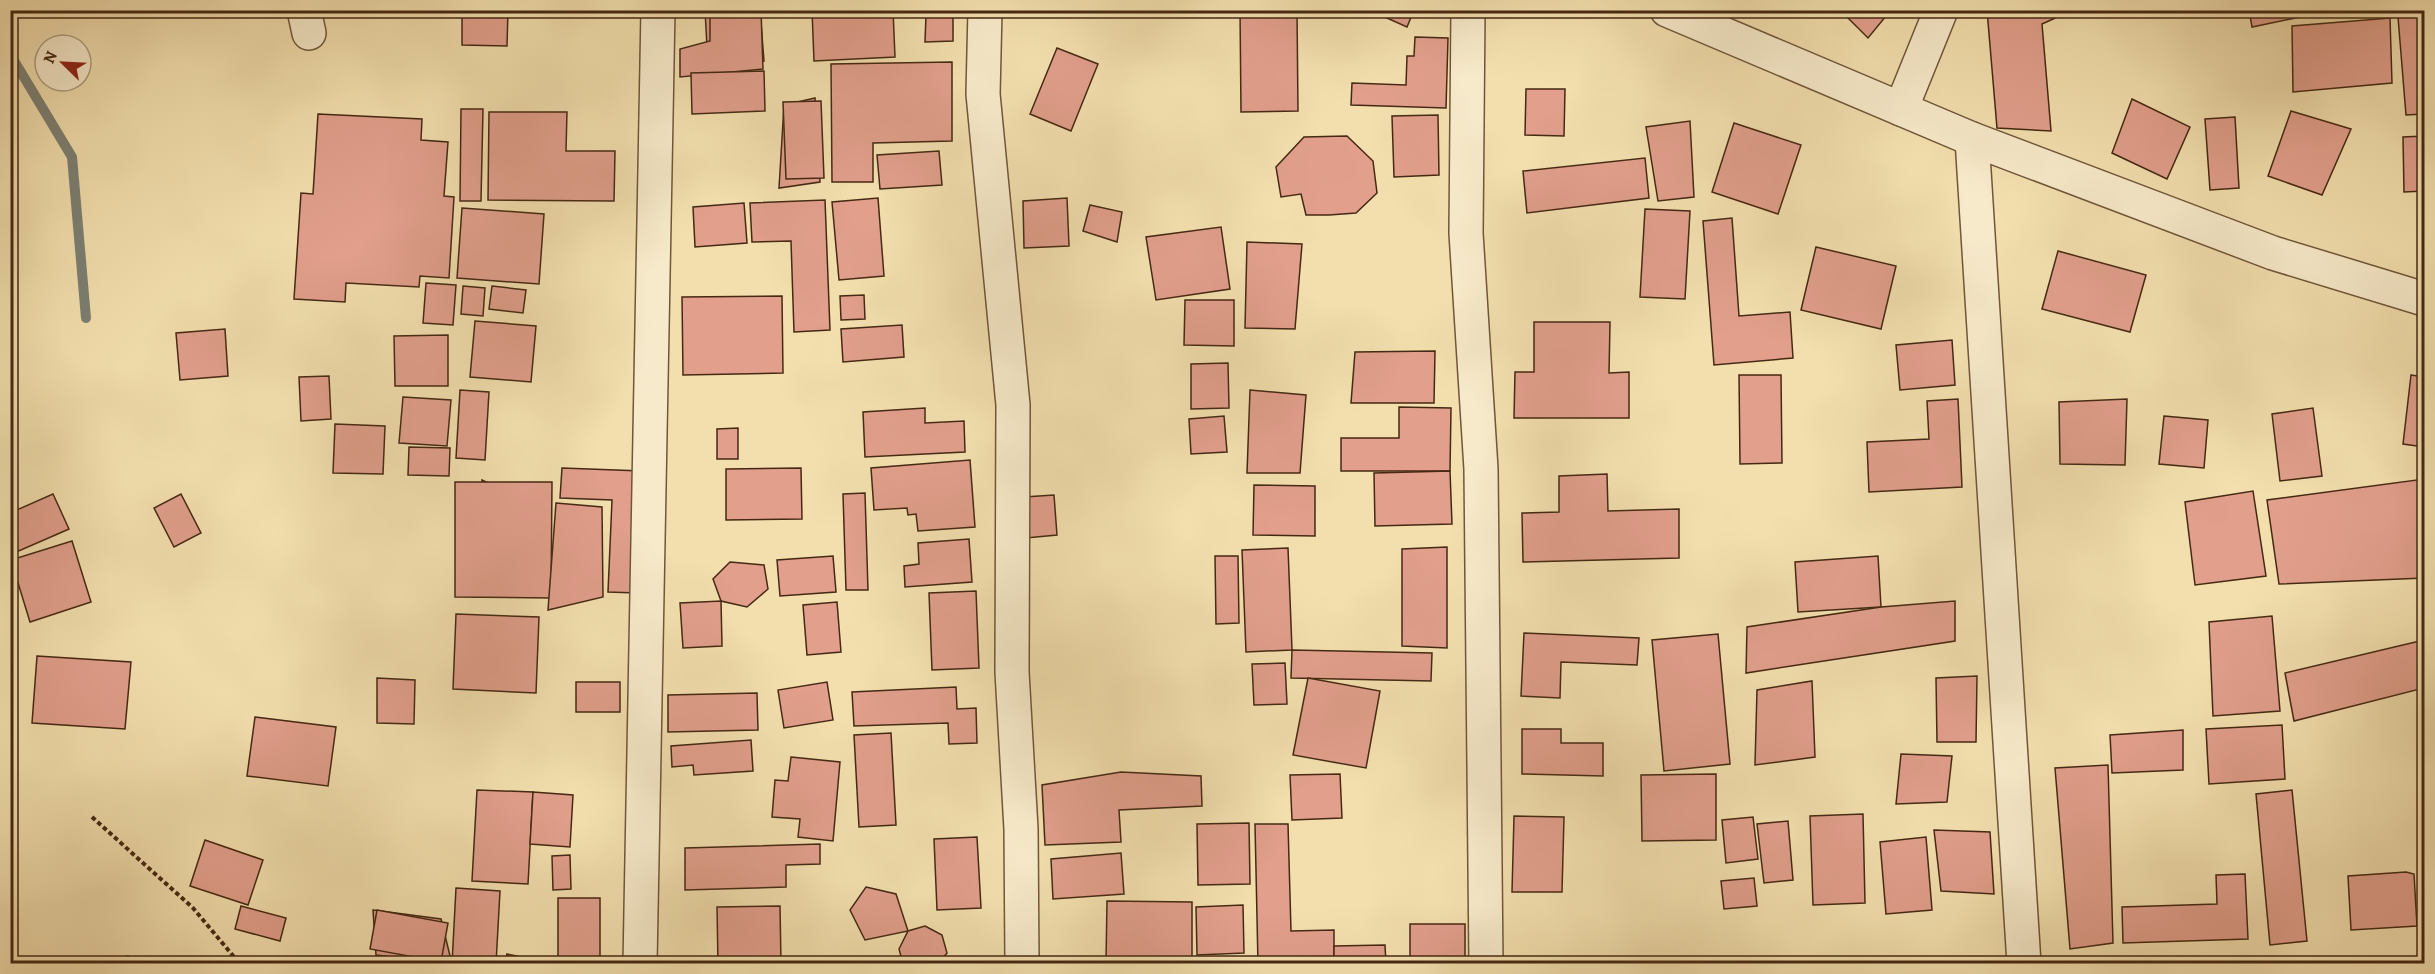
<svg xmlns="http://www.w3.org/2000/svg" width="2435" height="974" font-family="Alegreya,serif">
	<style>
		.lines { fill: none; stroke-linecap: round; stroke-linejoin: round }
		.stream { stroke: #7c8074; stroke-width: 10 }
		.building { fill: #e19f8c; stroke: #452913; stroke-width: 1.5 }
		.street-casing { stroke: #70563a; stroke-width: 36 }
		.path { stroke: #452913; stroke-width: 4; stroke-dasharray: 4.5 3; stroke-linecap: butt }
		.street { stroke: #f7eaca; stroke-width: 33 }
	</style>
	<rect width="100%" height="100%" fill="#f3dfae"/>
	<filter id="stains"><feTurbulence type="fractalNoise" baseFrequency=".00333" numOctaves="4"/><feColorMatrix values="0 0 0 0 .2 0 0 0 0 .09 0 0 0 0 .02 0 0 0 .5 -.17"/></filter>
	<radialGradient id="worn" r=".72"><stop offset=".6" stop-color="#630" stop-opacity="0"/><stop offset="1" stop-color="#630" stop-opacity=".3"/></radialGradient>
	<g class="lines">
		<path class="stream" d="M 10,54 L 72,157 L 86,318"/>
	</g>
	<g class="building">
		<path d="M 462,10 L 508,10 L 507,46 L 462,45 Z"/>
		<path d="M 705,10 L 760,10 L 764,61 L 708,65 Z"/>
		<path d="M 710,10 L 761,10 L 763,69 L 680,77 L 680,49 L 710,41 Z"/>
		<path d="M 812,10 L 893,10 L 895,57 L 814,61 Z"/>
		<path d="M 1240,10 L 1297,10 L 1298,111 L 1241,112 Z"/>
		<path d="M 1369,10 L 1414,10 L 1407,27 Z"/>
		<path d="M 1840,10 L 1891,10 L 1868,38 Z"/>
		<path d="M 1987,10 L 2073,10 L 2042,24 L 2051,131 L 1997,128 Z"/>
		<path d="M 2249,10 L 2334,10 L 2252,27 Z"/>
		<path d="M 953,14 L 953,41 L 925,42 L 926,15 Z"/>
		<path d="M 2424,15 L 2424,114 L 2406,115 L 2398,17 Z"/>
		<path d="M 2390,18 L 2392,83 L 2293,92 L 2292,26 Z"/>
		<path d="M 1415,37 L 1448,38 L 1446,108 L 1351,105 L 1352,83 L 1406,85 L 1407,56 L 1414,56 Z"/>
		<path d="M 1057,48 L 1098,64 L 1071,131 L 1030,114 Z"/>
		<path d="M 952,62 L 952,141 L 873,143 L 873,182 L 832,182 L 831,64 Z"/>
		<path d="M 764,71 L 765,111 L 692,114 L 691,73 Z"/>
		<path d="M 1526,89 L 1565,89 L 1564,136 L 1525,135 Z"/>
		<path d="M 815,98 L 820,182 L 779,188 L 784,105 Z"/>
		<path d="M 2132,99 L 2190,127 L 2167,179 L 2112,153 Z"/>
		<path d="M 821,101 L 824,178 L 786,179 L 783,102 Z"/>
		<path d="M 461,109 L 483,109 L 481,201 L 460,201 Z"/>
		<path d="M 2291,111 L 2351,129 L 2322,195 L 2268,176 Z"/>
		<path d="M 489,112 L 567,112 L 566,151 L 615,151 L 614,201 L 488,200 Z"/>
		<path d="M 318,114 L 422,119 L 421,140 L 448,142 L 444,196 L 454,197 L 449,278 L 420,276 L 419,287 L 346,283 L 345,302 L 294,299 L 301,193 L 313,194 Z"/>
		<path d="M 1438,115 L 1439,175 L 1394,177 L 1392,116 Z"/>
		<path d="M 2235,117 L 2239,188 L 2210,190 L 2205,119 Z"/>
		<path d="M 1690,121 L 1694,197 L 1658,201 L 1646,127 Z"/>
		<path d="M 1734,123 L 1801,145 L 1778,214 L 1712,192 Z"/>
		<path d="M 1347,136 L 1373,161 L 1377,193 L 1356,213 L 1329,215 L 1306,215 L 1301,194 L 1281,197 L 1276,167 L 1304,137 Z"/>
		<path d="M 2424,136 L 2424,191 L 2404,192 L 2403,137 Z"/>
		<path d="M 939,151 L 942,185 L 880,189 L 877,155 Z"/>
		<path d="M 1645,158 L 1649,198 L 1527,213 L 1523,171 Z"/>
		<path d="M 878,198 L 884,276 L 839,280 L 832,202 Z"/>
		<path d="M 1067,198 L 1069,246 L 1024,248 L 1023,201 Z"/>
		<path d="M 825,200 L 830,330 L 794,332 L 791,241 L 752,242 L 750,203 Z"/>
		<path d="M 744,203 L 747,243 L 695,247 L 693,207 Z"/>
		<path d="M 1090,205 L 1122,212 L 1117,242 L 1083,231 Z"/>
		<path d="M 462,208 L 544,214 L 539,284 L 457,278 Z"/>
		<path d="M 1645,209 L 1690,211 L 1685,299 L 1640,297 Z"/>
		<path d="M 1732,218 L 1739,316 L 1790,312 L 1793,358 L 1714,365 L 1703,221 Z"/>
		<path d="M 1221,227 L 1230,289 L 1156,300 L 1146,237 Z"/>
		<path d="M 1247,242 L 1302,244 L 1295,329 L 1245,328 Z"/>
		<path d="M 1816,247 L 1896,266 L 1881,329 L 1801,310 Z"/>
		<path d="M 2058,251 L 2146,275 L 2130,332 L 2042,309 Z"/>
		<path d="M 426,283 L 456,285 L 453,325 L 423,323 Z"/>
		<path d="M 463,286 L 485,288 L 483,316 L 461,314 Z"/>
		<path d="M 492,286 L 526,290 L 523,313 L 489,309 Z"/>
		<path d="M 864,295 L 865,319 L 841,320 L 840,296 Z"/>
		<path d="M 782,296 L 783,373 L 683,375 L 682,297 Z"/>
		<path d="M 1185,300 L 1234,300 L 1234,346 L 1184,345 Z"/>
		<path d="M 475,321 L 536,326 L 531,382 L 470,377 Z"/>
		<path d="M 1534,322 L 1610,322 L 1609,373 L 1629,372 L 1629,418 L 1514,418 L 1515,372 L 1534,372 Z"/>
		<path d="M 902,325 L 904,357 L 843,362 L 841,329 Z"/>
		<path d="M 225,329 L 228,376 L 180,380 L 176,333 Z"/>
		<path d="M 448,335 L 448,386 L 395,386 L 394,336 Z"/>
		<path d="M 1952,340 L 1955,385 L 1900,390 L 1896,345 Z"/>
		<path d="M 1435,351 L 1434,403 L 1351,403 L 1355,352 Z"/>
		<path d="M 1228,363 L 1229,408 L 1191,409 L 1191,364 Z"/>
		<path d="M 1739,375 L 1781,375 L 1782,463 L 1740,464 Z"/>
		<path d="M 2411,375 L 2424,377 L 2424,447 L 2403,444 Z"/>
		<path d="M 329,376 L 331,419 L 301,421 L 299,377 Z"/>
		<path d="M 460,390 L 489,392 L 485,460 L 456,458 Z"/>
		<path d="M 1250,390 L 1306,395 L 1300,473 L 1247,473 Z"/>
		<path d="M 403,397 L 451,400 L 447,446 L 399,443 Z"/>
		<path d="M 1958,399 L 1962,487 L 1869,492 L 1867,442 L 1929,439 L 1927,401 Z"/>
		<path d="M 2127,399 L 2125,465 L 2060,464 L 2059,402 Z"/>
		<path d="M 1399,407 L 1451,408 L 1450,471 L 1341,471 L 1341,438 L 1399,438 Z"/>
		<path d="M 925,408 L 925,423 L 964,421 L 965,452 L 865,457 L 863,412 Z"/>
		<path d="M 2313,408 L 2322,476 L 2280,481 L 2272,414 Z"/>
		<path d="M 1224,416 L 1227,452 L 1191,454 L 1189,419 Z"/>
		<path d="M 2164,416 L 2208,420 L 2204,468 L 2159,464 Z"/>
		<path d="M 335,424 L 385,426 L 383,474 L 333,473 Z"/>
		<path d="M 738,428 L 738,459 L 717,459 L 717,429 Z"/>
		<path d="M 409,447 L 450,448 L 449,476 L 408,475 Z"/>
		<path d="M 970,460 L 975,527 L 918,531 L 916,514 L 908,515 L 907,508 L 874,510 L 871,468 Z"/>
		<path d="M 562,468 L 642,471 L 637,593 L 608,592 L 612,500 L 560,498 Z"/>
		<path d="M 801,468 L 802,519 L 726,520 L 726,469 Z"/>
		<path d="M 1450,471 L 1452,524 L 1375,526 L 1374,473 Z"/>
		<path d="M 1607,474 L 1608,511 L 1679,509 L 1679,558 L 1523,562 L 1522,513 L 1559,512 L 1559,476 Z"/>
		<path d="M 2424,479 L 2424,578 L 2279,584 L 2267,500 Z"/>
		<path d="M 482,480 L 538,507 L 538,597 L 473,597 Z"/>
		<path d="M 455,482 L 552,482 L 551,598 L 455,597 Z"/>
		<path d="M 1254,485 L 1315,486 L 1315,536 L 1253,535 Z"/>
		<path d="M 2253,491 L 2266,576 L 2195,585 L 2185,502 Z"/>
		<path d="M 865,493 L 868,590 L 846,590 L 843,494 Z"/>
		<path d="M 53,494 L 69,529 L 14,553 L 10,545 L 10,513 Z"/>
		<path d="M 181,494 L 201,533 L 174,547 L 154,508 Z"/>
		<path d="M 1054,495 L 1057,535 L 1026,538 L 1024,497 Z"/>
		<path d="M 556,503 L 602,507 L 603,597 L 548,610 Z"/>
		<path d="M 969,539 L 972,582 L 905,587 L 904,566 L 919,564 L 918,543 Z"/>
		<path d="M 72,541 L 91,602 L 30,622 L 11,560 Z"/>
		<path d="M 1447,547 L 1447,648 L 1402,646 L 1402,549 Z"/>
		<path d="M 1288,548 L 1292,650 L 1246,652 L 1242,550 Z"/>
		<path d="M 833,556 L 836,592 L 780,596 L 777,560 Z"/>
		<path d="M 1215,556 L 1238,556 L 1239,623 L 1216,624 Z"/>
		<path d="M 1878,556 L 1881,607 L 1798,612 L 1795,562 Z"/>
		<path d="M 730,562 L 764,565 L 768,589 L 747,607 L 721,601 L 713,579 Z"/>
		<path d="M 976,591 L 979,668 L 932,670 L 929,593 Z"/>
		<path d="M 721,601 L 722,646 L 683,648 L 680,603 Z"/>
		<path d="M 1955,601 L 1955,641 L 1746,673 L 1747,627 L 1881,607 Z"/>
		<path d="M 837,602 L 841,652 L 807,655 L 803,605 Z"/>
		<path d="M 456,614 L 539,617 L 536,693 L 453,689 Z"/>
		<path d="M 2272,616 L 2280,711 L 2213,716 L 2209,622 Z"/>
		<path d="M 1524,633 L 1639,638 L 1637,665 L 1561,662 L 1560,698 L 1521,696 Z"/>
		<path d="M 1718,634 L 1730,764 L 1664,771 L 1652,640 Z"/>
		<path d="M 2424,640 L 2424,688 L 2294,721 L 2285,673 Z"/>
		<path d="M 1292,650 L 1432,653 L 1431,681 L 1291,678 Z"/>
		<path d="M 37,656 L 131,662 L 125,729 L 32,723 Z"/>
		<path d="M 1285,663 L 1287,704 L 1254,705 L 1252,664 Z"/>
		<path d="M 1977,676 L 1976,742 L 1937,742 L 1936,678 Z"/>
		<path d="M 377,678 L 415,680 L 414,724 L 377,723 Z"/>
		<path d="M 1308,678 L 1380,691 L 1366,768 L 1293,755 Z"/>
		<path d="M 1812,681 L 1815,757 L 1755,765 L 1757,690 Z"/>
		<rect x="576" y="682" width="44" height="30"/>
		<path d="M 827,682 L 833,720 L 784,728 L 778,690 Z"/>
		<path d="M 956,687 L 957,709 L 976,708 L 977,743 L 949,744 L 948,723 L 854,726 L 852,692 Z"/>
		<path d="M 757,693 L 758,730 L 668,732 L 668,695 Z"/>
		<path d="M 255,717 L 336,727 L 328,786 L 247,776 Z"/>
		<path d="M 2282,725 L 2285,779 L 2209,784 L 2206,729 Z"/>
		<path d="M 1522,729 L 1561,729 L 1561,743 L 1603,743 L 1603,776 L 1522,774 Z"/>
		<path d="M 2183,730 L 2183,770 L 2112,773 L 2110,735 Z"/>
		<path d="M 891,733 L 896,825 L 859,827 L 854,735 Z"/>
		<path d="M 751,740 L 753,771 L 694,775 L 693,765 L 672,767 L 671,746 Z"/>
		<path d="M 1901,754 L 1952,756 L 1947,802 L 1896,804 Z"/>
		<path d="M 791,757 L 840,762 L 833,841 L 798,837 L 800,819 L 772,817 L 775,780 L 788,781 Z"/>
		<path d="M 2108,765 L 2113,943 L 2070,949 L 2055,768 Z"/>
		<path d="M 1121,772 L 1201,776 L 1202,806 L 1119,810 L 1121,842 L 1045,845 L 1042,785 Z"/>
		<path d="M 1340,774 L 1342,818 L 1292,820 L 1290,775 Z"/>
		<path d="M 1716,774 L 1716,840 L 1642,841 L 1641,775 Z"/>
		<path d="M 477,790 L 533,792 L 528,884 L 472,881 Z"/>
		<path d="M 2292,790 L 2307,941 L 2270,945 L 2256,794 Z"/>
		<path d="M 533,792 L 573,795 L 570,847 L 530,844 Z"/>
		<path d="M 1863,814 L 1865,903 L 1813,905 L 1810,816 Z"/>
		<path d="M 1514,816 L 1564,817 L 1562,892 L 1512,892 Z"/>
		<path d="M 1753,817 L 1758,859 L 1726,863 L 1722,820 Z"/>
		<path d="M 1788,821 L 1793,880 L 1764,883 L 1757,824 Z"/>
		<path d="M 1249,823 L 1250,884 L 1198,885 L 1197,824 Z"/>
		<path d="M 1255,824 L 1288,824 L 1291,931 L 1334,930 L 1334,964 L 1258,964 Z"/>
		<path d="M 1934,830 L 1990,832 L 1994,894 L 1941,891 Z"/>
		<path d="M 977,837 L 981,908 L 937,910 L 934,839 Z"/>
		<path d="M 1926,837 L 1932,910 L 1886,914 L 1880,842 Z"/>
		<path d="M 205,840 L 263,860 L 248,905 L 190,886 Z"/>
		<path d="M 820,844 L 820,864 L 786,865 L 786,887 L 685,890 L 685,848 Z"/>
		<path d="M 1121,853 L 1124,894 L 1053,899 L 1051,859 Z"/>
		<path d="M 570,855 L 571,889 L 553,890 L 552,856 Z"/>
		<path d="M 2406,872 L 2414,874 L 2417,926 L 2351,930 L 2348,876 Z"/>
		<path d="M 2245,874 L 2248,939 L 2123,943 L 2122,907 L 2217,904 L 2216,875 Z"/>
		<path d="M 1754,878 L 1757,906 L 1724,909 L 1721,881 Z"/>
		<path d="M 866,887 L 896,894 L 908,931 L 865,940 L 850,910 Z"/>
		<path d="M 456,888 L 500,891 L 496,964 L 452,964 Z"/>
		<rect x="558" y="898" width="42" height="66"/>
		<path d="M 1107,901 L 1192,902 L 1192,962 L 1106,961 Z"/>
		<path d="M 1243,905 L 1244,953 L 1197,955 L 1196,907 Z"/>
		<path d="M 241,906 L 286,918 L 280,941 L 235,929 Z"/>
		<path d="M 780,906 L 781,964 L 718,964 L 717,907 Z"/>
		<path d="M 373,910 L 441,919 L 452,964 L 376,955 Z"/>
		<path d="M 377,910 L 448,923 L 441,962 L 370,949 Z"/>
		<rect x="1410" y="924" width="55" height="40"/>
		<path d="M 925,926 L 942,935 L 947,953 L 938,964 L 903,964 L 899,949 L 908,931 Z"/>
		<path d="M 1385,945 L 1386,964 L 1334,964 L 1334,946 Z"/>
		<path d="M 507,954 L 551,963 L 551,964 L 505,964 Z"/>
		<path d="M 127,956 L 160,964 L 125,964 Z"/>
	</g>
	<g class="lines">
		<g class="street-casing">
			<g id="street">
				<path d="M 304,10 L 309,33"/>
				<path d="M 985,10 L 983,94 L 1013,405 L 1012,672 L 1021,829 L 1022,964"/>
				<path d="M 1468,10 L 1466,233 L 1481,469 L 1486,964"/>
				<path d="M 1667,10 L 1972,139 L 2273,253 L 2424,299"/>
				<path d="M 1901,109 L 1941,10"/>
				<path d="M 1972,139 L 2024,964"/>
				<path d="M 640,964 L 658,10"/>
			</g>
		</g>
		<path class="path" d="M 92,817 L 193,908 L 240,964"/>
		<use href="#street" class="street"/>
	</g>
	<rect width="2435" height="974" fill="none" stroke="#f3dfae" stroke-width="36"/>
	<rect x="12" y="12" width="2411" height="950" fill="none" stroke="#452913" stroke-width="3"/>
	<rect x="18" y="18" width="2399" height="938" fill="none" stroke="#452913" stroke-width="1.5"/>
	<g transform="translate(63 63) rotate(294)"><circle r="28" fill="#f7eaca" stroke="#b09d81" stroke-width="1.5"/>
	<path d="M0-4.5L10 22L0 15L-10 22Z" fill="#8f2418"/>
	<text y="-9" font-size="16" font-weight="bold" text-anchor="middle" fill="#452913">N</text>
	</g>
	<rect width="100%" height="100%" filter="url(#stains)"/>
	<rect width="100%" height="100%" fill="url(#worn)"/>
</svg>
